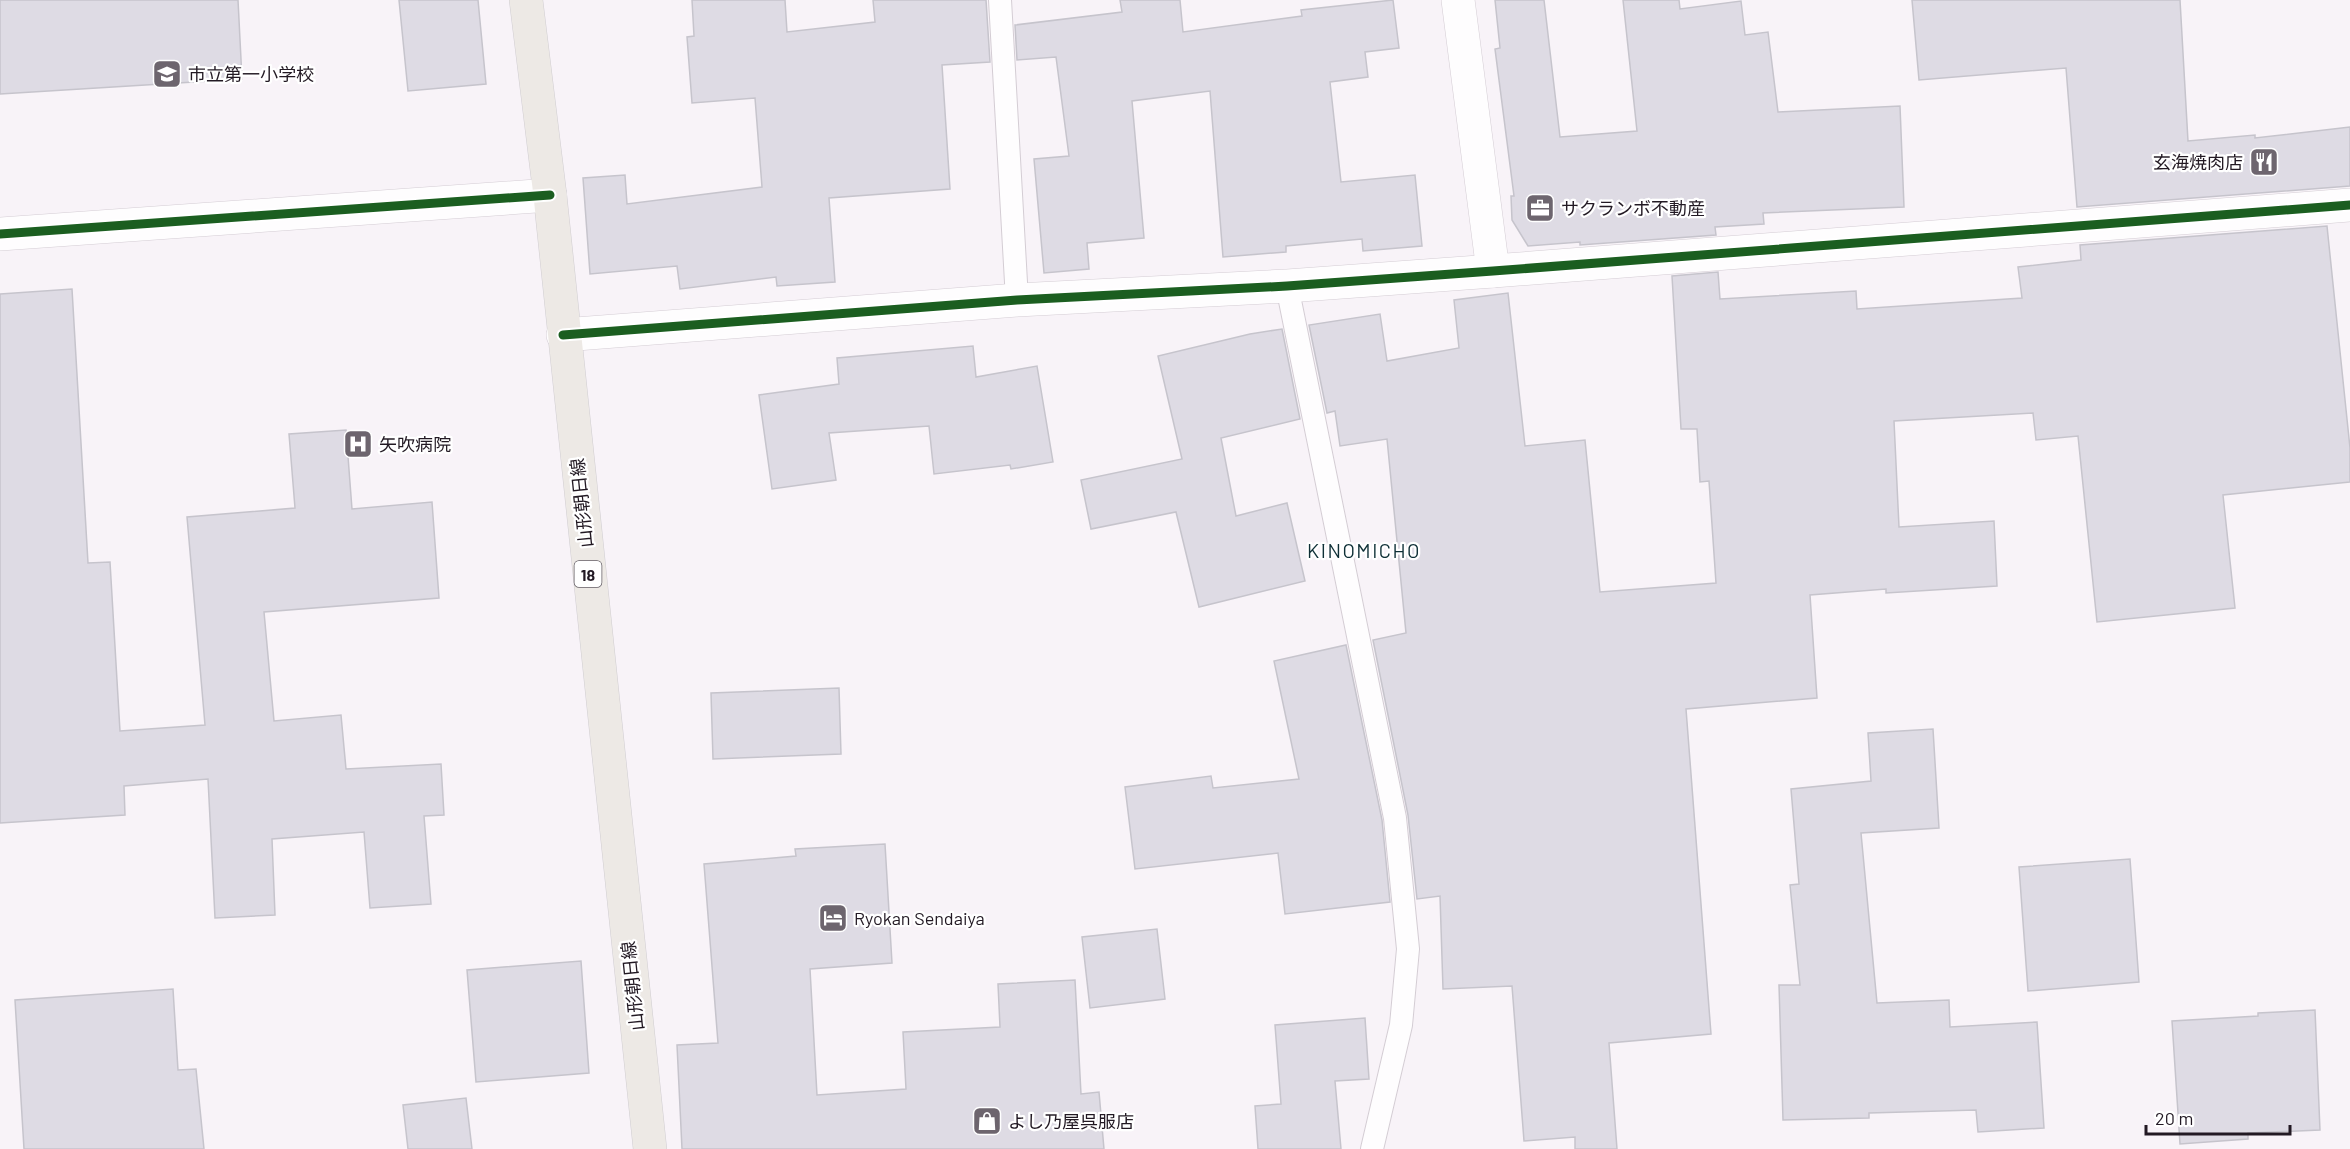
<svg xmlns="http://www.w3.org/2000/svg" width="2350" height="1149" font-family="Barlow,'Noto Sans JP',sans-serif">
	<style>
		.building { fill: #dedbe4; stroke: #c6c4cc; stroke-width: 1.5 }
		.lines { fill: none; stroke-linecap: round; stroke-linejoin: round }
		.lane-casing { stroke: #d4cdd4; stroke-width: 24 }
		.street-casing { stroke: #d4cdd4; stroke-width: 34 }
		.primary-casing { stroke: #d0cdd1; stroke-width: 34 }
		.lane { stroke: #fefdfe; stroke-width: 22 }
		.street { stroke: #fefdfe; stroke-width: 33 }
		.primary { stroke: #ede9e5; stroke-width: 33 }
		.cycleway-casing { stroke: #fff; stroke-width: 13 }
		.cycleway { stroke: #1b5e20; stroke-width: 9 }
		.labels { text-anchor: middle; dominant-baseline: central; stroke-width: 4.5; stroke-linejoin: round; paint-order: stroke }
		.shield { fill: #fff; stroke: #645e65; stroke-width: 1.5 }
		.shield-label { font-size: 16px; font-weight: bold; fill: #221923 }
		.poi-label { font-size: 18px; fill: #221923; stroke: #fff; text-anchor: start }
		.street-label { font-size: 18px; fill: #221923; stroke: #fff }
		.neighbourhood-label { font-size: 20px; letter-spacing: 1.5px; fill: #0e2f36; stroke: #fff }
	</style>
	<rect width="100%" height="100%" fill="#f8f3f8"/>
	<g class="building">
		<path d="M 0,0 L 238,0 L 242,79 L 0,94 Z"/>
		<path d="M 399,0 L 478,0 L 486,84 L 408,91 Z"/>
		<path d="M 692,0 L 785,0 L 787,32 L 875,22 L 873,0 L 986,0 L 990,62 L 942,65 L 950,189 L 829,198 L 835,282 L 777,286 L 776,277 L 680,289 L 677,266 L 590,274 L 583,178 L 625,175 L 627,204 L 762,187 L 755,98 L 692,103 L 687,37 L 694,36 Z"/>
		<path d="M 1120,0 L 1180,0 L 1183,32 L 1302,16 L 1301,10 L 1393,0 L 1399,48 L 1365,52 L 1368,77 L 1330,82 L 1341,182 L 1415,175 L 1422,246 L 1363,251 L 1362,239 L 1286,246 L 1286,252 L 1223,257 L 1210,91 L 1132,101 L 1144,238 L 1087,243 L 1089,269 L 1044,273 L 1034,159 L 1069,156 L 1056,57 L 1017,60 L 1015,25 L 1122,12 Z"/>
		<path d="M 1495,0 L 1544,0 L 1560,137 L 1637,131 L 1623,0 L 1679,0 L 1680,9 L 1741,1 L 1745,35 L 1768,32 L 1778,112 L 1900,106 L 1904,207 L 1763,213 L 1764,224 L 1715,227 L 1716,235 L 1580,245 L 1580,242 L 1528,246 L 1512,220 L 1511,196 L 1514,196 L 1495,49 L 1500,48 Z"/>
		<path d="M 1912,0 L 2180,0 L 2188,141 L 2255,135 L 2255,138 L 2350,127 L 2350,186 L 2077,207 L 2066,68 L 1919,80 Z"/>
		<path d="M 2327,226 L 2350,448 L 2350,482 L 2223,495 L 2235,608 L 2097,622 L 2078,436 L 2036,440 L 2033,413 L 1894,421 L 1899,527 L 1994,521 L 1997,586 L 1886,593 L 1886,589 L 1810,595 L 1817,698 L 1686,709 L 1711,1034 L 1609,1043 L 1617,1149 L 1575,1149 L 1575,1137 L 1524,1141 L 1512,986 L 1443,989 L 1440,896 L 1417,899 L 1408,815 L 1373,640 L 1406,633 L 1387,439 L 1340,446 L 1335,411 L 1327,413 L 1309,325 L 1380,314 L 1387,361 L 1459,348 L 1454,300 L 1508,293 L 1525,446 L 1585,440 L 1600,592 L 1716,583 L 1709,481 L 1700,482 L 1697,429 L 1681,429 L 1672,276 L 1718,272 L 1720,299 L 1856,291 L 1857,309 L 2022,298 L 2018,267 L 2081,260 L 2080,245 Z"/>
		<path d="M 72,289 L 88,563 L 110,562 L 120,731 L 205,725 L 187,517 L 295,508 L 289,434 L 346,430 L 352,509 L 432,502 L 439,598 L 264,612 L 274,721 L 341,715 L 346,769 L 441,764 L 444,815 L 424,816 L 431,904 L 370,908 L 364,832 L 272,839 L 275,915 L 215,918 L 208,779 L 124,786 L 125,815 L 0,823 L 0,294 Z"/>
		<path d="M 1282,329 L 1300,419 L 1221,438 L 1236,516 L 1287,503 L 1305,581 L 1199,607 L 1176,512 L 1091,529 L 1081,480 L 1182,459 L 1158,356 L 1250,334 Z"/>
		<path d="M 973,346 L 976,377 L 1037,366 L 1053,462 L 1011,469 L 1010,465 L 934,474 L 929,426 L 829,433 L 836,480 L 772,489 L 759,395 L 839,384 L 837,358 Z"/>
		<path d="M 1346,645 L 1382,820 L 1390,902 L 1285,914 L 1278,853 L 1135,869 L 1125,787 L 1211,776 L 1213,788 L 1299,779 L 1274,661 Z"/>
		<path d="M 839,688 L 841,754 L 713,759 L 711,693 Z"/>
		<path d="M 1933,729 L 1939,828 L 1861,833 L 1877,1003 L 1949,1000 L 1950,1027 L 2037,1022 L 2044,1128 L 1978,1132 L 1976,1110 L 1869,1113 L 1869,1118 L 1783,1120 L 1779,985 L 1800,985 L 1790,885 L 1799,884 L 1791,789 L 1871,781 L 1868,733 Z"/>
		<path d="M 885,844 L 892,963 L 810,969 L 817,1095 L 906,1089 L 903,1032 L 1000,1027 L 998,984 L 1075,980 L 1081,1094 L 1099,1092 L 1104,1149 L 682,1149 L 677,1045 L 718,1043 L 704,864 L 796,856 L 795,849 Z"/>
		<path d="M 2130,859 L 2139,982 L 2028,991 L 2019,867 Z"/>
		<path d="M 1157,929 L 1165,999 L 1090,1008 L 1082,937 Z"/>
		<path d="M 581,961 L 589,1073 L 476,1082 L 467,970 Z"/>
		<path d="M 173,989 L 178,1070 L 196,1069 L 204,1149 L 24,1149 L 15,1000 Z"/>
		<path d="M 2315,1010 L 2320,1130 L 2248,1133 L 2248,1139 L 2180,1144 L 2172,1021 L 2258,1016 L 2258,1013 Z"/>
		<path d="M 1365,1018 L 1369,1079 L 1335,1081 L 1341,1149 L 1258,1149 L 1255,1106 L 1281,1104 L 1275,1025 Z"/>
		<path d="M 466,1098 L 472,1149 L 408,1149 L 403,1105 Z"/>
	</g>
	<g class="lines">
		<g class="lane-casing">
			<g id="lane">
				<path d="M 1000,0 L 1017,300"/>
				<path d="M 1287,286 L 1395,818 L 1408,949 L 1401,1025 L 1372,1149"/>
			</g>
		</g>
		<g class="street-casing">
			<g id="street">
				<path d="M 1458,0 L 1493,271"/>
				<path d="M 0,234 L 550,195"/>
				<path d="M 563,335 L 1017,300 L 1287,286 L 1493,271 L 2350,205"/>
			</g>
		</g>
		<g class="primary-casing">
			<path id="primary" d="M 526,0 L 550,195 L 650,1149"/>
		</g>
		<use href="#lane" class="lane"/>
		<use href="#street" class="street"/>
		<use href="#primary" class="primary"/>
		<g class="cycleway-casing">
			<g id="cycleway">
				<path d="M 0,234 L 550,195"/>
				<path d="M 563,335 L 1017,300 L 1287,286 L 1493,271 L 2350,205"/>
			</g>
		</g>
		<use href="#cycleway" class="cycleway"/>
	</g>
	<defs>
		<g id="school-square" transform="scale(1.5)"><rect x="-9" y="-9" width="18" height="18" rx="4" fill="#6d656e" stroke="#fff"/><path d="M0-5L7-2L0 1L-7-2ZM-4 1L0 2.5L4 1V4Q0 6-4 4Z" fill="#fff"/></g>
		<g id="restaurant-square" transform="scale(1.5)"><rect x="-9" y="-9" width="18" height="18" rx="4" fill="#6d656e" stroke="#fff"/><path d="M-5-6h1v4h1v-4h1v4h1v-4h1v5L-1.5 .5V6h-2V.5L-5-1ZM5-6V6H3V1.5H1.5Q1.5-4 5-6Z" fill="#fff"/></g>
		<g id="office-square" transform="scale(1.5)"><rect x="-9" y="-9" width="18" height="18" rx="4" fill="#6d656e" stroke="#fff"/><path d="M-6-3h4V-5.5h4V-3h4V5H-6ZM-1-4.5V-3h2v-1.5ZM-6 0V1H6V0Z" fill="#fff"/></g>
		<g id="hospital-square" transform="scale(1.5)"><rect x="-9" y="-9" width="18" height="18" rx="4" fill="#6d656e" stroke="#fff"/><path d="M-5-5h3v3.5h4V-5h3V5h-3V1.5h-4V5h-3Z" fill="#fff"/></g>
		<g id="hotel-square" transform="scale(1.5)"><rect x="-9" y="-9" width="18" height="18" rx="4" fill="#6d656e" stroke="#fff"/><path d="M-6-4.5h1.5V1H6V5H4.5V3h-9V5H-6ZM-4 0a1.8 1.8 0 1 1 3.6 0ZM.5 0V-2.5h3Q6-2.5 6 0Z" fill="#fff"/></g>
		<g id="shop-square" transform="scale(1.5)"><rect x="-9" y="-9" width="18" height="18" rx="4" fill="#6d656e" stroke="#fff"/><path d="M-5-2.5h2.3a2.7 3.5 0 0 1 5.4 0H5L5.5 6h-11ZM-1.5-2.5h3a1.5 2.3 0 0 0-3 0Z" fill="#fff"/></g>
	</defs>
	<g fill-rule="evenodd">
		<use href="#school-square" x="167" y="74"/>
		<use href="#restaurant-square" x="2264" y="162"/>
		<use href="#office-square" x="1540" y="208"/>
		<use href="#hospital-square" x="358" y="444"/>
		<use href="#hotel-square" x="833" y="918"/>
		<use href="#shop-square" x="987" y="1121"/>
	</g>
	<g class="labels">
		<rect class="shield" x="574.5" y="561" width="27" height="26" rx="4.5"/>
		<g class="shield-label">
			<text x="588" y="574">18</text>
		</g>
		<g class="poi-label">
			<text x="188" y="74">市立第一小学校</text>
			<text x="2243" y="162" text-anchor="end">玄海焼肉店</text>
			<text x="1561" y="208">サクランボ不動産</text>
			<text x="379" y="444">矢吹病院</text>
			<text x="854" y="918">Ryokan Sendaiya</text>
			<text x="1008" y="1121">よし乃屋呉服店</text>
		</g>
		<g class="street-label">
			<text transform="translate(581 503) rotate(-96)">山形朝日線</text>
			<text transform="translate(632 986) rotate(-96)">山形朝日線</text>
		</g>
		<g class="neighbourhood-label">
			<text x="1364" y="550">KINOMICHO</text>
		</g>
	</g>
	<path d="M2146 1125v9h144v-9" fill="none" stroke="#221923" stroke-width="3"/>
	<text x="2155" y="1125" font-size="18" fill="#221923" stroke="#ffffff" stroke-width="4.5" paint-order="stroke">20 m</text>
</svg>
